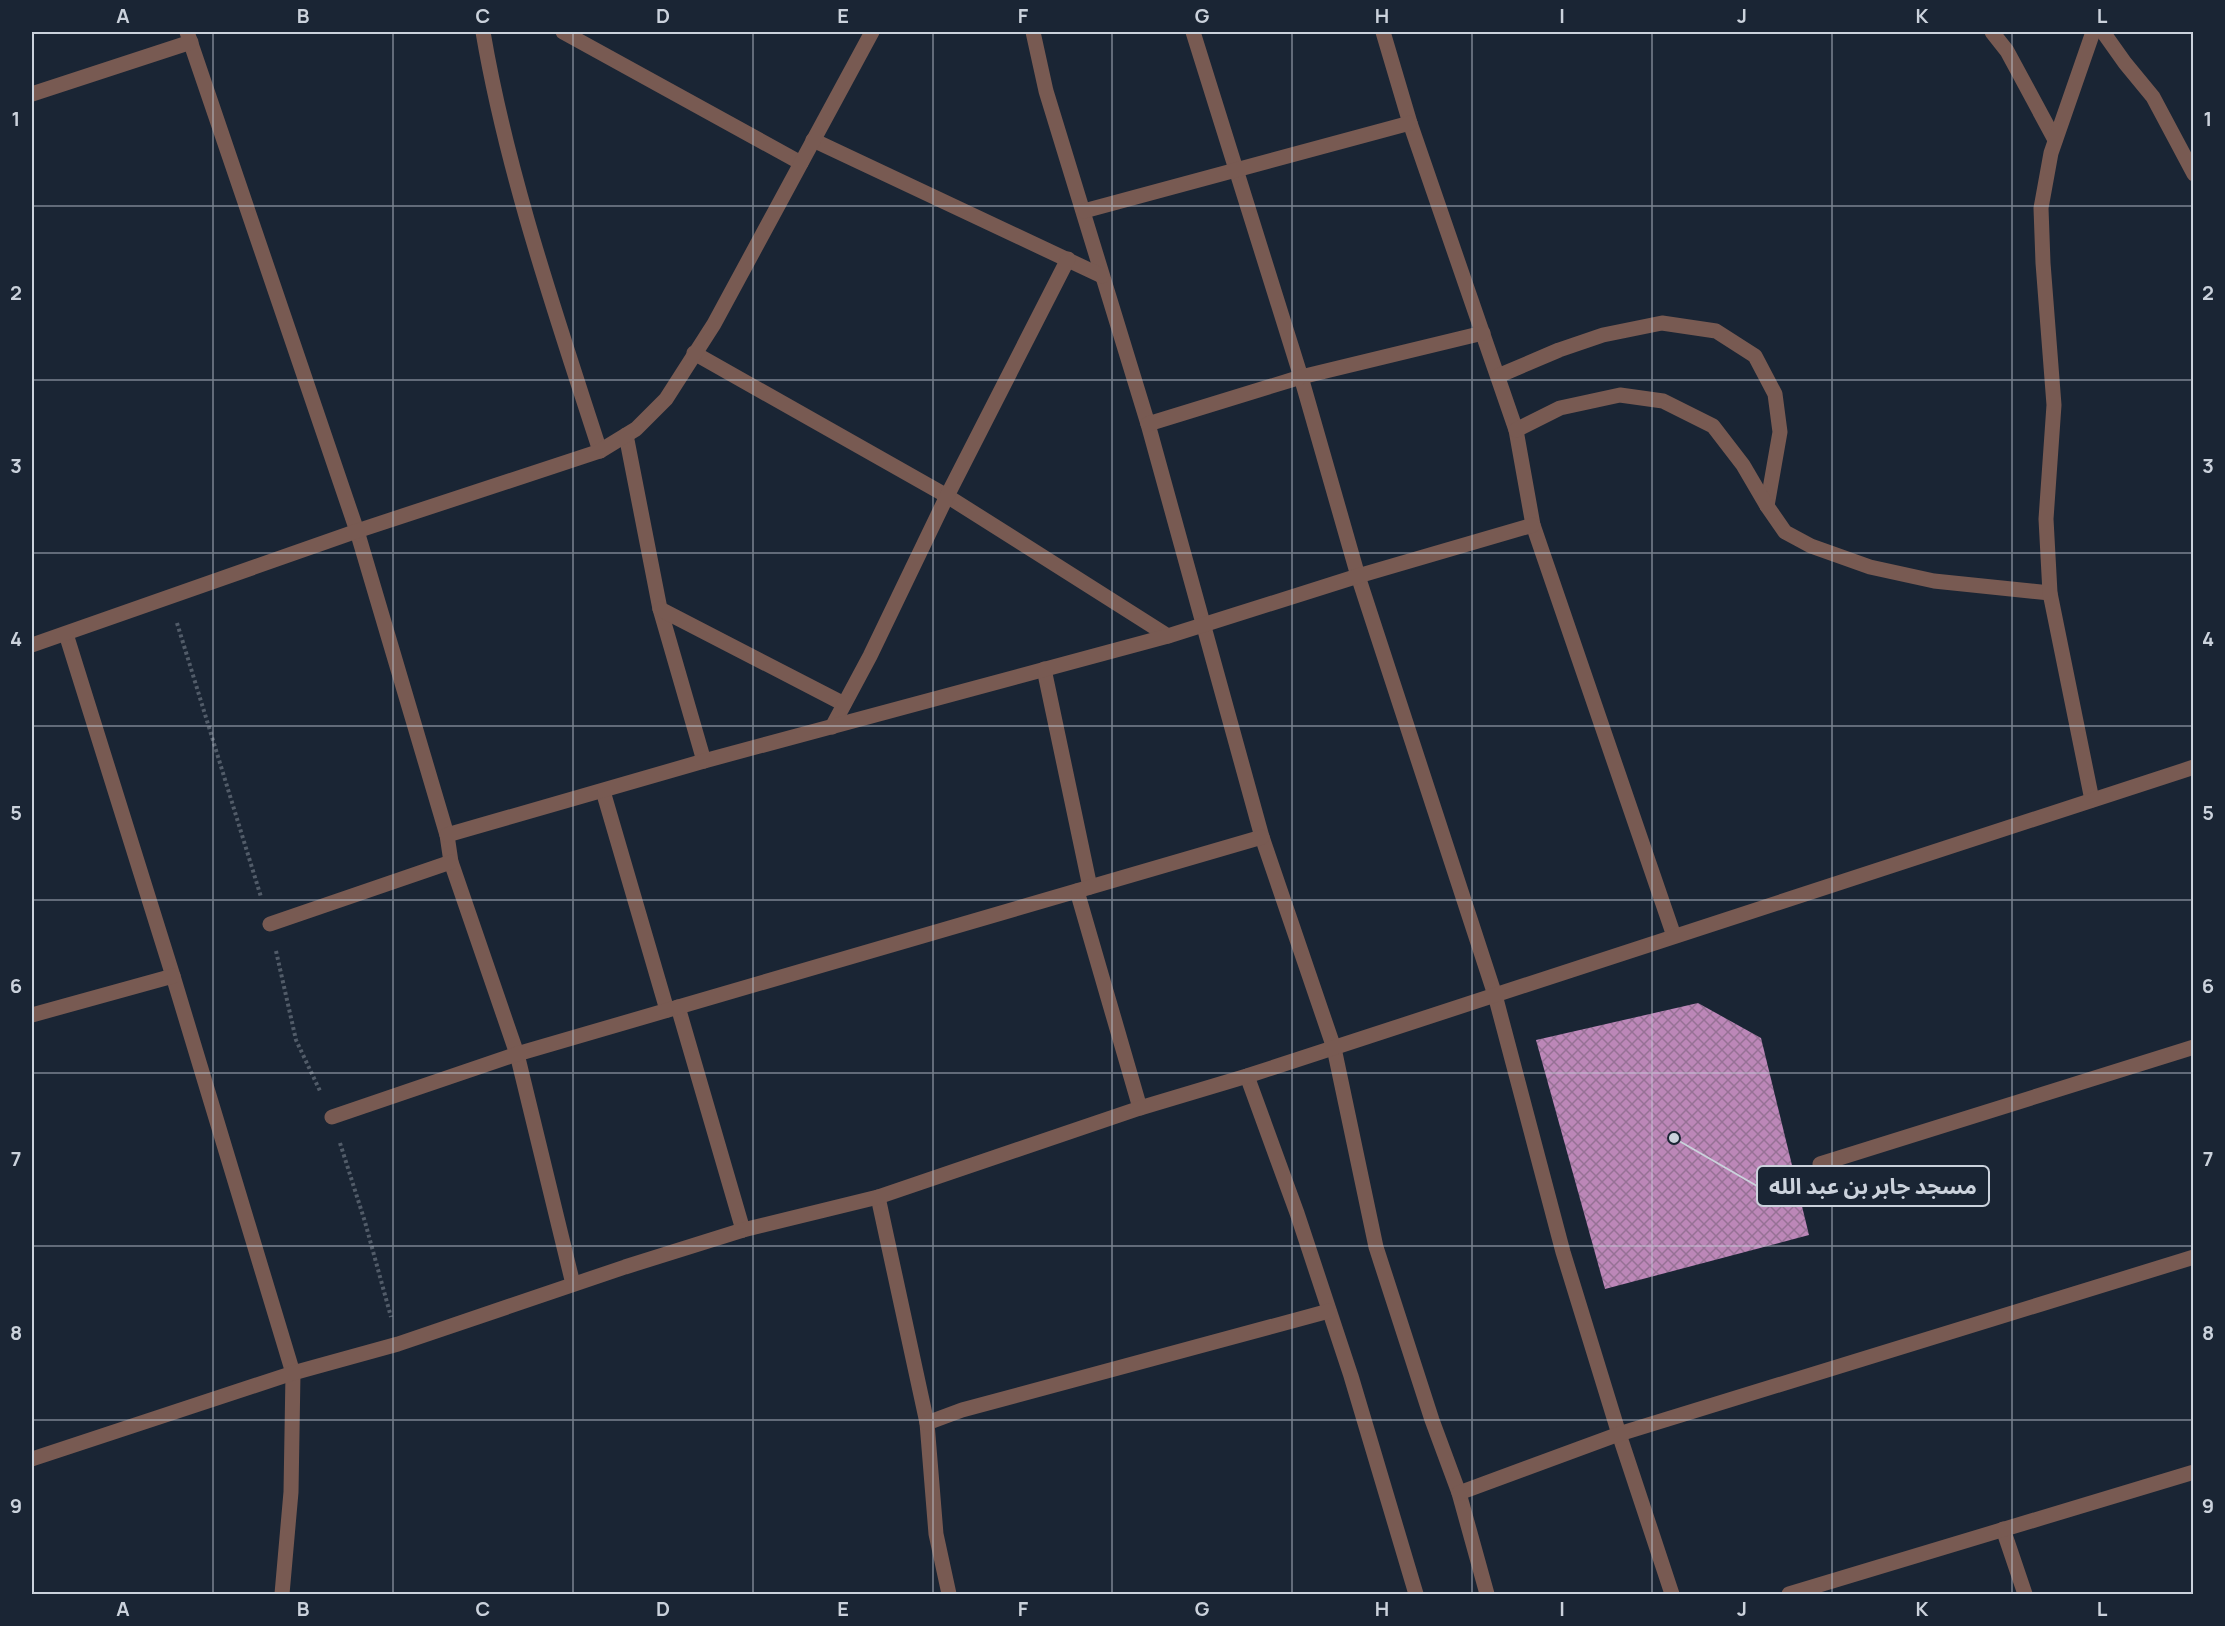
<svg xmlns="http://www.w3.org/2000/svg" width="2225" height="1626" font-family="Manrope,'Noto Sans Arabic',sans-serif">
	<style>
		.building { fill: url(#building-cross-hatch) }
		.lines { fill: none; stroke-linecap: round; stroke-linejoin: round }
		.path { stroke: #525c69; stroke-width: 4; stroke-dasharray: 3 3; stroke-linecap: butt }
		.minor { stroke: #785a52; stroke-width: 15 }
		.grid { fill: none; stroke: #cbd2dc; stroke-width: 1.5; stroke-opacity: 0.55 }
		.leader { fill: none; stroke: #cbd2dc; stroke-width: 2 }
		.callout-dot { fill: #cbd2dc; stroke: #1a2534; stroke-width: 2 }
		.callout { fill: #1a2534; stroke: #cbd2dc; stroke-width: 2 }
		.callout-label { font-size: 22px; text-anchor: middle; font-weight: bold; fill: #cbd2dc }
		.neatline { fill: none; stroke: #cbd2dc; stroke-width: 2 }
		.grid-label { font-size: 20px; text-anchor: middle; font-weight: bold; fill: #cbd2dc }
	</style>
	<defs>
		<pattern id="building-cross-hatch" width="8" height="8" patternUnits="userSpaceOnUse" patternTransform="scale(1.5)"><rect width="8" height="8" fill="#bc87b8"/><path d="M0 0l8 8M0 8l8-8" fill="none" stroke="#967195"/></pattern>
	</defs>
	<rect width="100%" height="100%" fill="#1a2534"/>
	<path class="building" d="M 1698,1003 L 1761,1038 L 1809,1235 L 1605,1289 L 1536,1040 Z"/>
	<g class="lines">
		<g class="path">
			<path d="M 177,623 L 261,897"/>
			<path d="M 276,951 L 296,1040 L 320,1091"/>
			<path d="M 340,1143 L 365,1222 L 391,1317"/>
		</g>
		<g class="minor">
			<path d="M 187,32 L 357,531 L 447,835 L 451,862 L 517,1054 L 573,1284"/>
			<path d="M 483,32 C 507,173 556,315 600,451"/>
			<path d="M 563,32 L 801,163"/>
			<path d="M 1033,32 L 1046,91 L 1148,424 L 1262,837 L 1334,1048 L 1376,1247 L 1432,1420 L 1459,1493 L 1487,1594"/>
			<path d="M 1193,32 L 1301,377 L 1358,576 L 1495,995 L 1563,1252 L 1619,1434 L 1672,1594"/>
			<path d="M 1383,32 L 1410,123 L 1516,430 L 1533,525 L 1674,936"/>
			<path d="M 1992,32 L 2007,51 L 2055,140"/>
			<path d="M 2103,32 L 2125,63 L 2153,97 L 2194,174"/>
			<path d="M 32,94 L 191,42"/>
			<path d="M 813,140 L 1102,276"/>
			<path d="M 1084,211 L 1410,123"/>
			<path d="M 694,353 L 947,496 L 1168,636"/>
			<path d="M 1498,376 L 1559,350 L 1603,335 L 1662,323 L 1716,331 L 1755,356 L 1775,394 L 1780,432 L 1767,506"/>
			<path d="M 1148,424 L 1301,377 L 1483,333"/>
			<path d="M 1516,430 L 1560,408 L 1620,395 L 1663,401 L 1713,426 L 1743,465 L 1767,506 L 1785,532 L 1811,546 L 1870,567 L 1934,581 L 2050,593"/>
			<path d="M 626,435 L 660,609 L 704,761"/>
			<path d="M 660,609 L 844,704"/>
			<path d="M 66,634 L 173,976 L 293,1373 L 291,1492 L 282,1594"/>
			<path d="M 32,645 L 357,531 L 600,451 L 636,429 L 666,399 L 714,324 L 872,32"/>
			<path d="M 1044,669 L 1090,887"/>
			<path d="M 832,727 L 870,656 L 947,496 L 1068,259"/>
			<path d="M 603,791 L 667,1010"/>
			<path d="M 2092,800 L 2050,593 L 2046,519 L 2054,405 L 2043,263 L 2041,208 L 2051,153 L 2093,32"/>
			<path d="M 447,835 L 704,761 L 1168,636 L 1358,576 L 1533,525"/>
			<path d="M 1077,891 L 1140,1108"/>
			<path d="M 270,924 L 451,862"/>
			<path d="M 678,1007 L 743,1230"/>
			<path d="M 32,1015 L 173,976"/>
			<path d="M 1247,1076 L 1297,1213 L 1351,1376 L 1416,1594"/>
			<path d="M 332,1117 L 517,1054 L 1262,837"/>
			<path d="M 1820,1164 L 2194,1047"/>
			<path d="M 878,1197 L 927,1423 L 936,1534 L 949,1594"/>
			<path d="M 927,1423 L 962,1410 L 1329,1311"/>
			<path d="M 32,1459 L 293,1373 L 398,1344 L 625,1267 L 743,1230 L 878,1197 L 1140,1108 L 1247,1076 L 2194,767"/>
			<path d="M 1459,1493 L 1619,1434 L 2194,1257"/>
			<path d="M 2003,1529 L 2025,1594"/>
			<path d="M 1789,1594 L 2194,1472"/>
		</g>
	</g>
	<path class="grid" d="M 213,32 L 213,1594M 393,32 L 393,1594M 573,32 L 573,1594M 753,32 L 753,1594M 933,32 L 933,1594M 1112,32 L 1112,1594M 1292,32 L 1292,1594M 1472,32 L 1472,1594M 1652,32 L 1652,1594M 1832,32 L 1832,1594M 2012,32 L 2012,1594M 32,206 L 2194,206M 32,380 L 2194,380M 32,553 L 2194,553M 32,726 L 2194,726M 32,900 L 2194,900M 32,1073 L 2194,1073M 32,1246 L 2194,1246M 32,1420 L 2194,1420"/>
	<path class="leader" d="M1674 1138L1757 1186"/>
	<circle class="callout-dot" cx="1674" cy="1138" r="6"/>
	<rect class="callout" x="1757" y="1166" width="232" height="40" rx="6"/>
	<g class="callout-label">
		<text x="1873" y="1194">مسجد جابر بن عبد الله</text>
	</g>
	<rect width="2225" height="1626" fill="none" stroke="#1a2534" stroke-width="66"/>
	<rect x="33" y="33" width="2159" height="1560" class="neatline"/>
	<g class="grid-label">
		<text x="123" y="23">A</text>
		<text x="303" y="23">B</text>
		<text x="483" y="23">C</text>
		<text x="663" y="23">D</text>
		<text x="843" y="23">E</text>
		<text x="1023" y="23">F</text>
		<text x="1202" y="23">G</text>
		<text x="1382" y="23">H</text>
		<text x="1562" y="23">I</text>
		<text x="1742" y="23">J</text>
		<text x="1922" y="23">K</text>
		<text x="2102" y="23">L</text>
		<text x="16" y="126">1</text>
		<text x="2208" y="126">1</text>
		<text x="16" y="300">2</text>
		<text x="2208" y="300">2</text>
		<text x="16" y="473">3</text>
		<text x="2208" y="473">3</text>
		<text x="16" y="646">4</text>
		<text x="2208" y="646">4</text>
		<text x="16" y="820">5</text>
		<text x="2208" y="820">5</text>
		<text x="16" y="993">6</text>
		<text x="2208" y="993">6</text>
		<text x="16" y="1166">7</text>
		<text x="2208" y="1166">7</text>
		<text x="16" y="1340">8</text>
		<text x="2208" y="1340">8</text>
		<text x="16" y="1513">9</text>
		<text x="2208" y="1513">9</text>
		<text x="123" y="1616">A</text>
		<text x="303" y="1616">B</text>
		<text x="483" y="1616">C</text>
		<text x="663" y="1616">D</text>
		<text x="843" y="1616">E</text>
		<text x="1023" y="1616">F</text>
		<text x="1202" y="1616">G</text>
		<text x="1382" y="1616">H</text>
		<text x="1562" y="1616">I</text>
		<text x="1742" y="1616">J</text>
		<text x="1922" y="1616">K</text>
		<text x="2102" y="1616">L</text>
	</g>
</svg>
